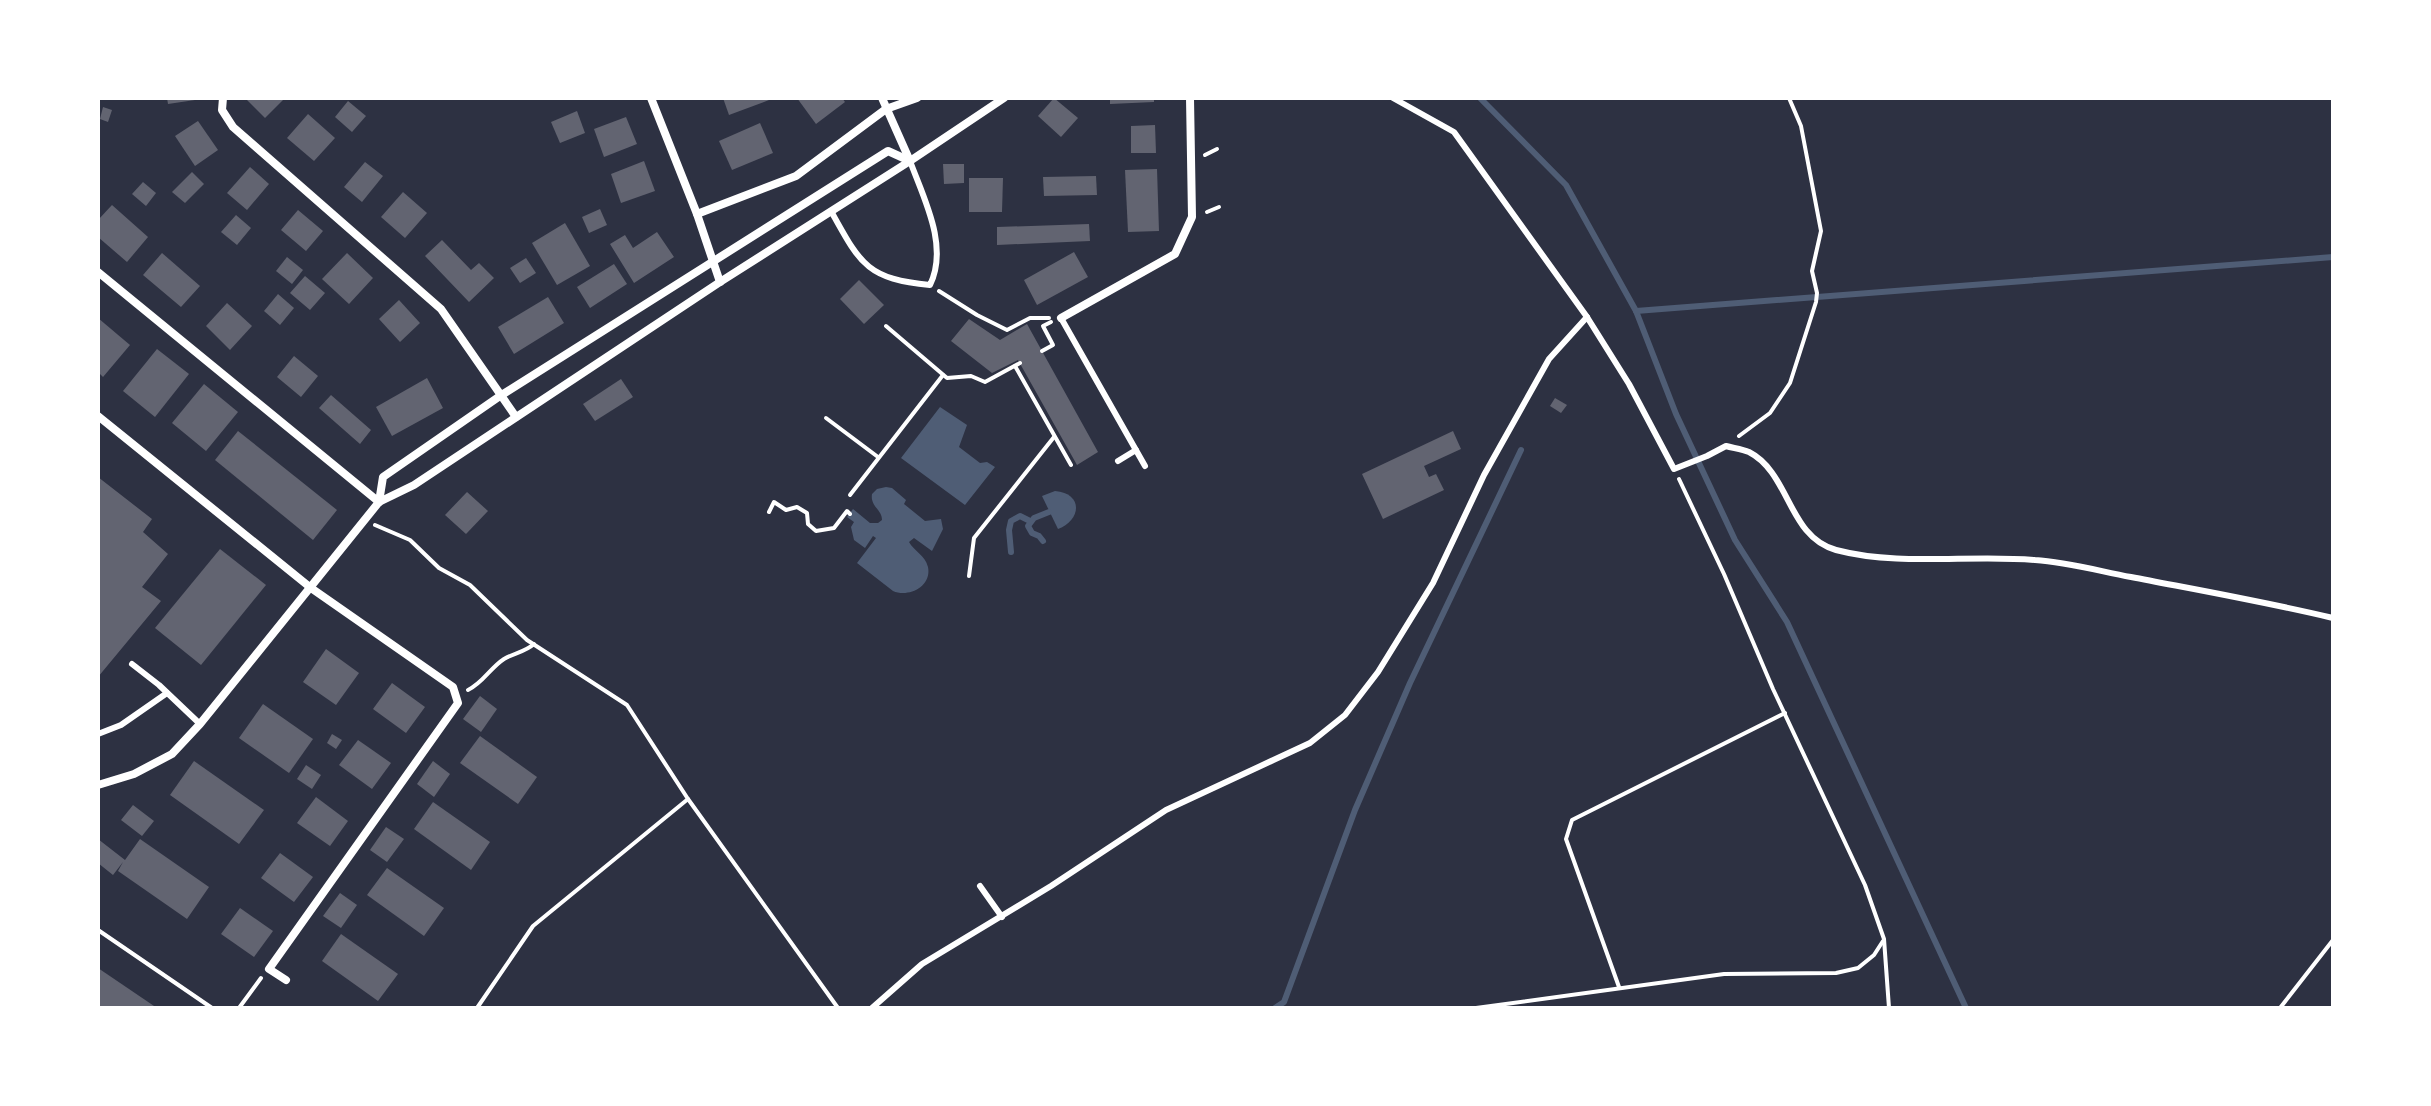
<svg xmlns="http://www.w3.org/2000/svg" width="2431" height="1106" font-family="'Sofia Sans Condensed',sans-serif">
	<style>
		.water { fill: #4f5d75 }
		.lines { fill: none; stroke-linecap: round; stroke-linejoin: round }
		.stream { stroke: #4f5d75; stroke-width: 6 }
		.building { fill: #626471 }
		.path { stroke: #fff; stroke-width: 4 }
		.service { stroke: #fff; stroke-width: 6 }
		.minor { stroke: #fff; stroke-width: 8 }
	</style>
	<rect width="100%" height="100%" fill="#2d3142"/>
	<g class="water">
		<path d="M 940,407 L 967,425 L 959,447 L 980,463 L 987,462 L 995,467 L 965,505 L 901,458 Z"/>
		<path d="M 886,487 L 892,488 L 906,500 L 904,504 L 925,521 L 941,519 L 943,529 L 932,551 L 914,538 L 909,542 C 914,551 925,555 928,567 C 932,587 908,598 893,591 L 857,563 L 876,538 L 873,536 L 865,548 L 854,540 L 851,527 L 854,522 L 847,517 L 853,509 L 870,523 L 878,523 L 882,520 C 882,509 870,507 872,494 L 877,489 Z"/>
		<path d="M 1055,491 C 1083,493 1082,520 1058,529 L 1042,496 Z"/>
	</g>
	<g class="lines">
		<g class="stream">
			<path d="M 1480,98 L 1566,185 L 1636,311 L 1676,414 L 1735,540 L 1787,622 L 1966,1008"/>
			<path d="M 1636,311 L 2333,257"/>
			<path d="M 1043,541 L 1039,536 L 1032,533 L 1028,526 L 1034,518 L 1049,512"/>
			<path d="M 1011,552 L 1009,530 L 1011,521 L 1020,516 L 1030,521"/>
			<path d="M 1275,1008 L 1284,1002 L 1355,810 L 1410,683 L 1521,450"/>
		</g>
	</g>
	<g class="building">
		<path d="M 167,98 L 195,98 L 195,100 L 168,104 Z"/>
		<path d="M 245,98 L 285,98 L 265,118 Z"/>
		<path d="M 723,98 L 768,98 L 769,100 L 729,115 Z"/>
		<path d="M 797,98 L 842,98 L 845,102 L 816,124 Z"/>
		<path d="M 1054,98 L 1078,118 L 1061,137 L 1038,116 Z"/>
		<path d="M 1110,98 L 1154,98 L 1154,102 L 1110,104 Z"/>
		<path d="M 348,101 L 366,116 L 352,132 L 335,117 Z"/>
		<path d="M 103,107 L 112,110 L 108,122 L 100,119 Z"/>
		<path d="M 577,111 L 585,133 L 560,143 L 551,122 Z"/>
		<path d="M 308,114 L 335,138 L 314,161 L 287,138 Z"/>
		<path d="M 626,117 L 637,144 L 604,157 L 594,129 Z"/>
		<path d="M 198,121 L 218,150 L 195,166 L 175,136 Z"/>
		<path d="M 760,123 L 773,153 L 732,170 L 719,141 Z"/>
		<path d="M 1155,125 L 1156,153 L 1131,153 L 1131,126 Z"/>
		<path d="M 644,161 L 655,191 L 621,203 L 611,174 Z"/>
		<path d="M 365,162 L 383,176 L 362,202 L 344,187 Z"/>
		<path d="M 943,164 L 964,164 L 964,183 L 944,184 Z"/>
		<path d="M 250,167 L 269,184 L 247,210 L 227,193 Z"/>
		<path d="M 1157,169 L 1159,231 L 1128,232 L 1125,170 Z"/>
		<path d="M 192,172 L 204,184 L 185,203 L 172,192 Z"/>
		<path d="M 1096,176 L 1097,195 L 1044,196 L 1043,177 Z"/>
		<path d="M 969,178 L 1003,178 L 1002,212 L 969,212 Z"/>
		<path d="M 143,182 L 156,193 L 146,206 L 132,194 Z"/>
		<path d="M 403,192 L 427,213 L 405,238 L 381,217 Z"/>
		<path d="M 112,205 L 148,237 L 127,262 L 98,237 L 98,220 Z"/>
		<path d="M 600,209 L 607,225 L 589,233 L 582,217 Z"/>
		<path d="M 298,210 L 323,231 L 306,251 L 281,230 Z"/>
		<path d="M 236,215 L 251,228 L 237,245 L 221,232 Z"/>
		<path d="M 565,223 L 590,266 L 557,285 L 532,243 Z"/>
		<path d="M 1089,224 L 1090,241 L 997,245 L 997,227 Z"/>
		<path d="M 657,232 L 674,257 L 634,283 L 610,244 L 625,235 L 633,248 Z"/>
		<path d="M 442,240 L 471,270 L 479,263 L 494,278 L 469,302 L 425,256 Z"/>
		<path d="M 1074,252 L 1088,277 L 1037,305 L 1024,280 Z"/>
		<path d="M 162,253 L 200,286 L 181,307 L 143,275 Z"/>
		<path d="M 347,253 L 373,278 L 349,304 L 322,279 Z"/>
		<path d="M 287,257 L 303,270 L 292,284 L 276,271 Z"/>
		<path d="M 526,258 L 536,273 L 520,283 L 510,268 Z"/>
		<path d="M 614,264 L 627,284 L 590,308 L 577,287 Z"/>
		<path d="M 305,276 L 325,293 L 310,310 L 290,293 Z"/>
		<path d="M 859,280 L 884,305 L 864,324 L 840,299 Z"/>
		<path d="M 278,294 L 294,308 L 280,325 L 264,311 Z"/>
		<path d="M 548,297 L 564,323 L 514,354 L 498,327 Z"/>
		<path d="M 399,300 L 420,323 L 400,342 L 379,319 Z"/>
		<path d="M 227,303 L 252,326 L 230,350 L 206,326 Z"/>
		<path d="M 98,318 L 130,345 L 103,377 L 98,372 Z"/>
		<path d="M 969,319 L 1000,340 L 1027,324 L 1098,452 L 1077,465 L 1018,360 L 992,373 L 951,341 Z"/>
		<path d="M 157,349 L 189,374 L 155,417 L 123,391 Z"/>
		<path d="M 294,356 L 318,376 L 301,397 L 277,377 Z"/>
		<path d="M 427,378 L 443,408 L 392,436 L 376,407 Z"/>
		<path d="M 621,379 L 633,397 L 595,421 L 583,404 Z"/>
		<path d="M 204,384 L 238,412 L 206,451 L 172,423 Z"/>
		<path d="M 331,395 L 371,430 L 360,444 L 319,408 Z"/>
		<path d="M 1555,398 L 1567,405 L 1561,413 L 1550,406 Z"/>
		<path d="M 238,431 L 337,510 L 313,540 L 215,460 Z"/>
		<path d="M 1453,431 L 1461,449 L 1424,466 L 1429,477 L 1436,474 L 1444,490 L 1383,519 L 1362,474 Z"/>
		<path d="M 98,477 L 152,519 L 143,532 L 168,554 L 142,587 L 161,601 L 98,677 Z"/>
		<path d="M 467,492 L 488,511 L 466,534 L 445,515 Z"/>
		<path d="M 220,549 L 266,585 L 201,665 L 155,628 Z"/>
		<path d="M 326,649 L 359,673 L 336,705 L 303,682 Z"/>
		<path d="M 392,683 L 425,707 L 406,733 L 373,709 Z"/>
		<path d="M 480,696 L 497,709 L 481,732 L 463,719 Z"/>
		<path d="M 263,704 L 313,739 L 289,773 L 239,738 Z"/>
		<path d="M 332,734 L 342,740 L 336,749 L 327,743 Z"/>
		<path d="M 480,736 L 537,777 L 518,804 L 460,763 Z"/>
		<path d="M 358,740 L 391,763 L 372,789 L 339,765 Z"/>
		<path d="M 194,761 L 264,810 L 239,844 L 170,795 Z"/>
		<path d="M 433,761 L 450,774 L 434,797 L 417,784 Z"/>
		<path d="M 306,765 L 321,775 L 312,789 L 297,779 Z"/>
		<path d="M 316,797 L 348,821 L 330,846 L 297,823 Z"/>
		<path d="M 433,802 L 490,842 L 471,870 L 414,829 Z"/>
		<path d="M 133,805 L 154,821 L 142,836 L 121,820 Z"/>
		<path d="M 386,827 L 404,839 L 387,862 L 370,850 Z"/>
		<path d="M 98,839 L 125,860 L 140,839 L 209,887 L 187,919 L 118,871 L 123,862 L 113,875 L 98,863 Z"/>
		<path d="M 280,853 L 313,877 L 294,902 L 261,878 Z"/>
		<path d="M 387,868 L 444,908 L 424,936 L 367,895 Z"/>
		<path d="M 340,893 L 357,905 L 341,928 L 323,916 Z"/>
		<path d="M 240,908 L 273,931 L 254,957 L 221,934 Z"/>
		<path d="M 341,934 L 398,974 L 378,1001 L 322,961 Z"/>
		<path d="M 98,968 L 157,1008 L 98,1008 Z"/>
	</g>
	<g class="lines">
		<g class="path">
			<path d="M 1205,155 L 1217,149"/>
			<path d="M 1207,212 L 1219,207"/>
			<path d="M 939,291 L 977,315 L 1007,330 L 1030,318 L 1049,318"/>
			<path d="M 886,326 L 947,378 L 971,376 L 985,382 L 1020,363"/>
			<path d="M 1042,351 L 1053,345 L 1043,326 L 1051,322"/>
			<path d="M 1015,366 L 1071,465"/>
			<path d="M 826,418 L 878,457"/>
			<path d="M 1739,436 L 1770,413 L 1790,383 L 1816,302 L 1817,293 L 1812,271 L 1821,231 L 1801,126 L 1789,98"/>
			<path d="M 1679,479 L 1724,574 L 1773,689 L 1865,885 L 1884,939 L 1889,1008"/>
			<path d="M 850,495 L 943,375"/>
			<path d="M 769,512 L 774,502 L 786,510 L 797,507 L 807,513 L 808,524 L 816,531 L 834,528 L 847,511 L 850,514"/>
			<path d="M 375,525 L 410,540 L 439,568 L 470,585 L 527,640 L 627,705 L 688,799 L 838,1008"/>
			<path d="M 969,576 L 974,538 L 1054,437"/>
			<path d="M 468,690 C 483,683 490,668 504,659 C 514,653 525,652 534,644"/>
			<path d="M 98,930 L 212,1008"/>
			<path d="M 1619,987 L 1566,839 L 1572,820 L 1785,713"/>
			<path d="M 239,1008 L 261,978"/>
			<path d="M 477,1008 L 533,926 L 688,799"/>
			<path d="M 1476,1008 L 1724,974 L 1836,973 L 1858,968 L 1874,955 L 1883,941"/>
			<path d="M 2280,1008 L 2333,940"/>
		</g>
		<g class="service">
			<path d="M 1393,98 L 1454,132 L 1587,317 L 1629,384 L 1674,469 L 1707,456 L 1726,446 C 1733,448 1742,449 1749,452 C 1790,473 1788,537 1836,550 C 1901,567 1969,554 2035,560 C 2067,562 2099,571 2131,577 C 2198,590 2266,602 2333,618"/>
			<path d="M 831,211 C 860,263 866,279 930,285 C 949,246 924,199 910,161"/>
			<path d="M 1061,318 L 1145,466"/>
			<path d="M 1118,461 L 1136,450"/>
			<path d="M 132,664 L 159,685 L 200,724"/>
			<path d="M 98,734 L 121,725 L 167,693"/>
			<path d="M 980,886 L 1002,917"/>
			<path d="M 872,1008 L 922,964 L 1051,886 L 1166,810 L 1310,743 L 1345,715 L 1378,672 L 1433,583 L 1484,475 L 1549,359 L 1587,317"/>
		</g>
		<g class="minor">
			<path d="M 223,98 L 222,110 L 233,127 L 441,309 L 516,417"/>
			<path d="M 651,98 L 697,214 L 720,282"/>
			<path d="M 882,98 L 910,161"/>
			<path d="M 697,214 L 796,176 L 886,109 L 917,98"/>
			<path d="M 98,272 L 379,502"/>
			<path d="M 1061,318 L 1175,254 L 1192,217 L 1190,98"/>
			<path d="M 98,416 L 311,588 L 453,687 L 458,703 L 269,969 L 286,980"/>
			<path d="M 379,502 L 383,477 L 500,396 L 888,151 L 910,161"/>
			<path d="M 98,785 L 134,774 L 172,754 L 200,724 L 379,502 L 414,485 L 720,282 L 910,161 L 1004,98"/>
		</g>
	</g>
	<rect width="2431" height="1106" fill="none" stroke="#ffffff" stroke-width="200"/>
</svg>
